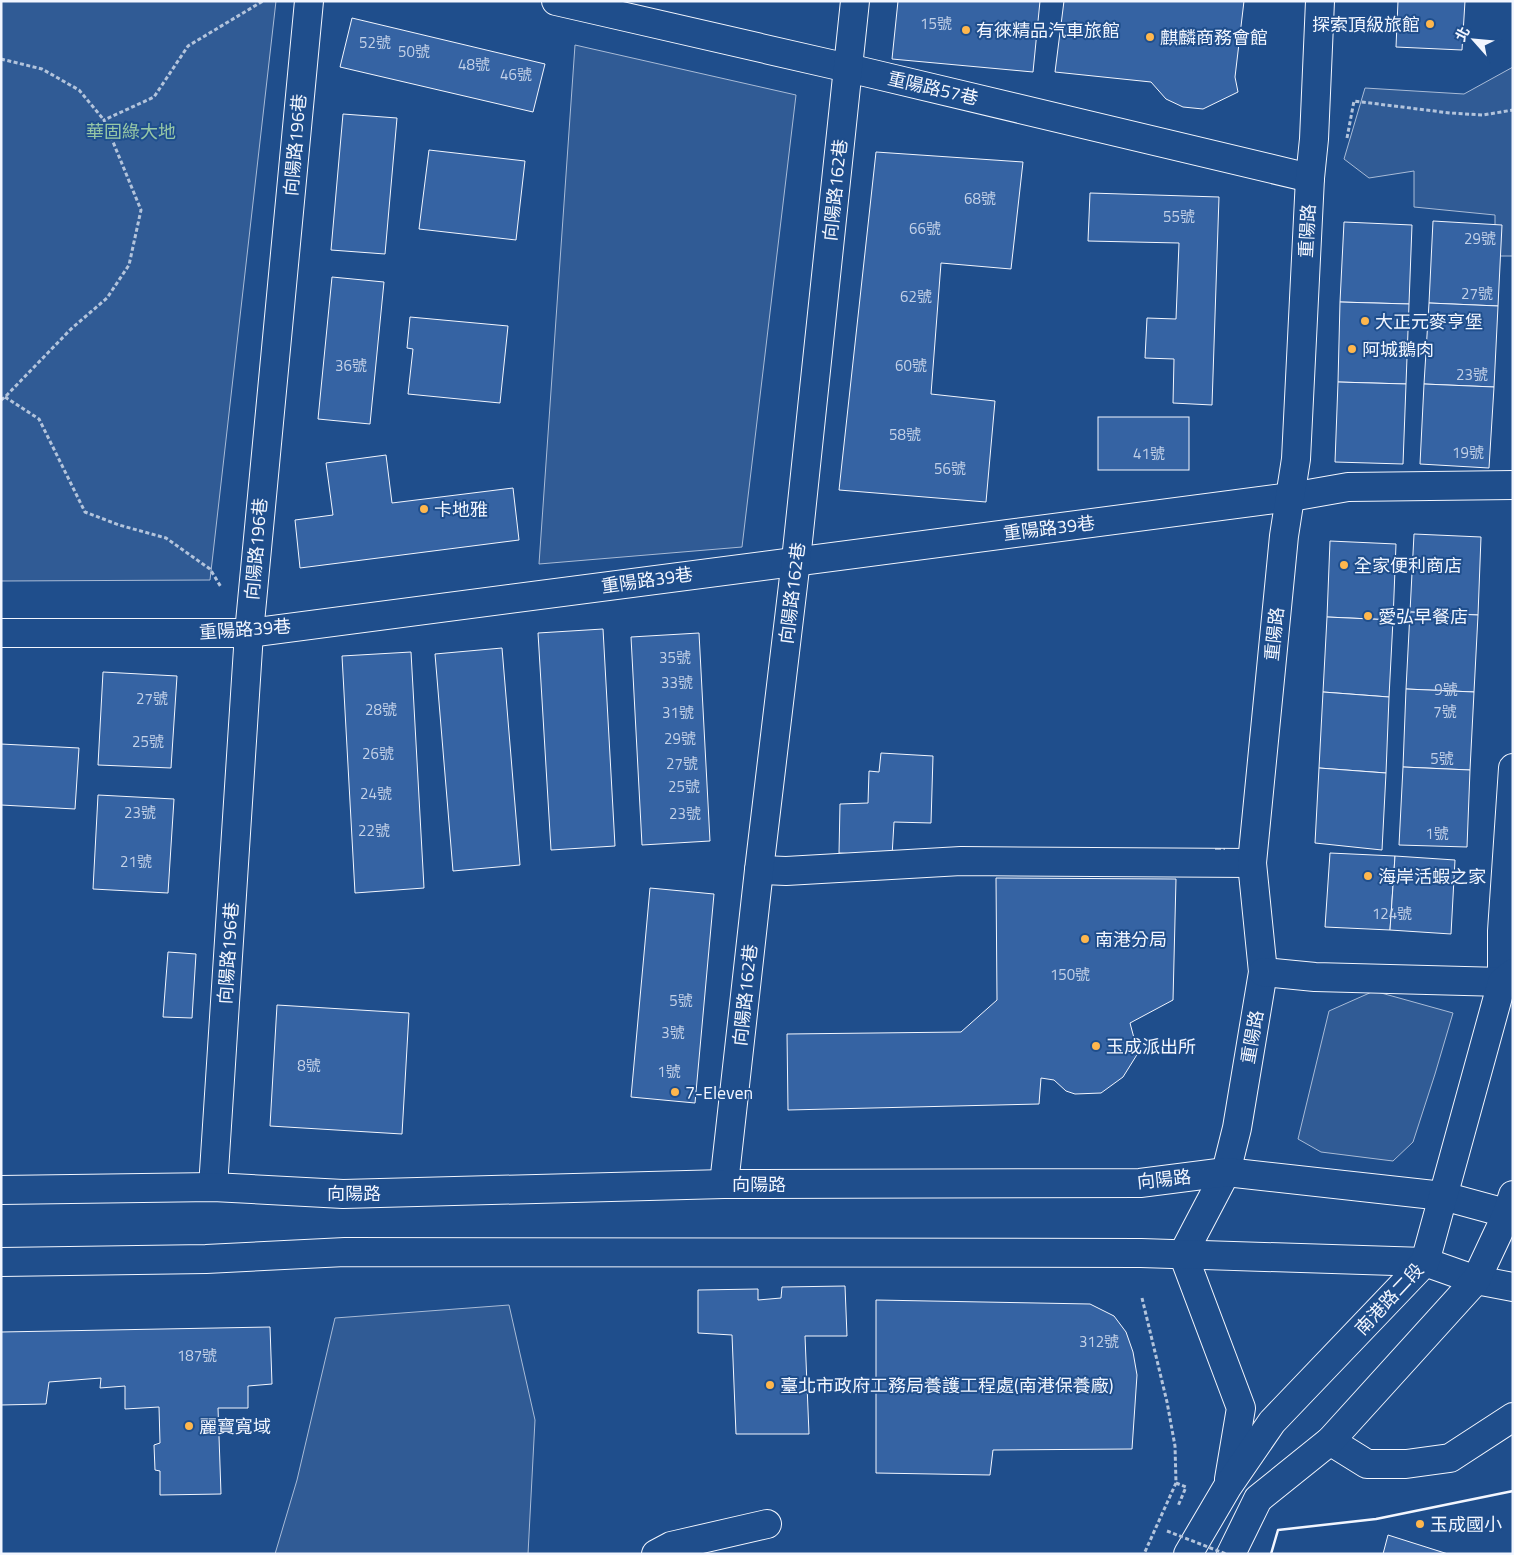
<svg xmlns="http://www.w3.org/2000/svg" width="1514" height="1555" font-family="'Titillium Web','Noto Sans TC',sans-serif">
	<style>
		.built { fill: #305b95; stroke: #a8bbd7 }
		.building { fill: #3563a3; stroke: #f2f6ff }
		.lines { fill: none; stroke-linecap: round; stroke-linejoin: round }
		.minor-casing { stroke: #f2f6ff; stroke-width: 30 }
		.major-casing { stroke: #f2f6ff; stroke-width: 30 }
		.path { stroke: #b3c4dc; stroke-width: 3; stroke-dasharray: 4 2.5; stroke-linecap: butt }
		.minor { stroke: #1f4e8c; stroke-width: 28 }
		.major { stroke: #1f4e8c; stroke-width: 28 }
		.path-bridge { stroke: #b3c4dc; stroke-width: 3; stroke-dasharray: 4 2.5; stroke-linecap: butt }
		.fence { stroke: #f2f6ff; stroke-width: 1; stroke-dasharray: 6 2.5; stroke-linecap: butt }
		.wall { stroke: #f2f6ff; stroke-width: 2.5 }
		.poi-dot { fill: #ffb74d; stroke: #1f4e8c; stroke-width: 2 }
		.labels { text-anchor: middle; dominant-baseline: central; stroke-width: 4; stroke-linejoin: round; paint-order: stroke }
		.number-label { font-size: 15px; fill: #c3d1e8 }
		.poi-label { font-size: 18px; fill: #f2f6ff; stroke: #1f4e8c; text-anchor: start }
		.street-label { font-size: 18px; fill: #f2f6ff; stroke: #1f4e8c }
		.park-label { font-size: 18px; fill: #97c8a6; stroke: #1f4e8c }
	</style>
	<rect width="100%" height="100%" fill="#1f4e8c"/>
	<g class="built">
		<path d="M 1,1 L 276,1 L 210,580 L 1,581 Z"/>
		<path d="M 575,45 L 796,95 L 742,547 L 539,564 Z"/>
		<path d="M 1513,67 L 1513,256 L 1495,256 L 1495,215 L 1414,207 L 1414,171 L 1369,178 L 1344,159 L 1365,88 L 1464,94 Z"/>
		<path d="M 1374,991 L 1453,1013 L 1435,1074 L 1413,1142 L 1393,1161 L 1321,1152 L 1298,1139 L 1329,1011 Z"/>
		<path d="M 509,1305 L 535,1420 L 528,1554 L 275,1554 L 297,1480 L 335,1318 Z"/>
	</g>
	<g class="building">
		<path d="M 898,1 L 1040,1 L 1033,72 L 892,59 Z"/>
		<path d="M 1064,1 L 1244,1 L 1235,77 L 1238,92 L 1203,109 L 1183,107 L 1166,99 L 1151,82 L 1055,72 Z"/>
		<path d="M 1398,1 L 1465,1 L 1462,50 L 1396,47 Z"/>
		<path d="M 352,18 L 545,64 L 533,112 L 340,67 Z"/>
		<path d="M 343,114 L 397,118 L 385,254 L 331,250 Z"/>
		<path d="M 429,150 L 525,161 L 516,240 L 419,229 Z"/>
		<path d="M 876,152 L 1023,162 L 1011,269 L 941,263 L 931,394 L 995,401 L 986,502 L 839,490 Z"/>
		<path d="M 1090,193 L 1219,197 L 1212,405 L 1173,403 L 1174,359 L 1145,358 L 1147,318 L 1176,319 L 1179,243 L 1088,241 Z"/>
		<path d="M 1433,221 L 1502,225 L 1498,306 L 1429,303 Z"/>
		<path d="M 1344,222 L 1412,225 L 1409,304 L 1340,302 Z"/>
		<path d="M 332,277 L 384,282 L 370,424 L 318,419 Z"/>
		<path d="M 1340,302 L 1409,304 L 1406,384 L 1338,382 Z"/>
		<path d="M 1429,303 L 1498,306 L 1494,387 L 1424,384 Z"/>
		<path d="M 410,317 L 508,326 L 500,403 L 408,394 L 413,349 L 407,348 Z"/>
		<path d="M 1338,382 L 1406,384 L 1403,464 L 1335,462 Z"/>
		<path d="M 1424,384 L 1494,387 L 1489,468 L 1420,464 Z"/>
		<rect x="1098" y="417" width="91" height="53"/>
		<path d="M 386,455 L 392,503 L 513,488 L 519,540 L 300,568 L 295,520 L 333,515 L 326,463 Z"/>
		<path d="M 1414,534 L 1481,537 L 1478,615 L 1410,612 Z"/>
		<path d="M 1330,541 L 1396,544 L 1393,620 L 1327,617 Z"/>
		<path d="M 1410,612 L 1478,615 L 1474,692 L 1406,689 Z"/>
		<path d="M 1327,617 L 1393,620 L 1389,697 L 1323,692 Z"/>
		<path d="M 603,629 L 615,846 L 551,850 L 538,633 Z"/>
		<path d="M 699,633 L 710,841 L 642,845 L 631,637 Z"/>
		<path d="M 502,648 L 520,865 L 453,871 L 435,654 Z"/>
		<path d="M 411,652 L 424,888 L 355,893 L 342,656 Z"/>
		<path d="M 103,672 L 177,676 L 171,768 L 98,765 Z"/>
		<path d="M 1406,689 L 1474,692 L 1470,770 L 1403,767 Z"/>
		<path d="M 1323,692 L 1389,697 L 1386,773 L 1319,768 Z"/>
		<path d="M 1,744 L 79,748 L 75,809 L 1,805 Z"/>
		<path d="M 881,753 L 933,756 L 931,823 L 894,822 L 892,856 L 839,853 L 840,804 L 868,803 L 869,771 L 879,772 Z"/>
		<path d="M 1403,767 L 1470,770 L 1467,847 L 1399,845 Z"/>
		<path d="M 1319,768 L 1386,773 L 1382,850 L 1315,843 Z"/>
		<path d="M 98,795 L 174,799 L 168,893 L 93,889 Z"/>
		<path d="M 1330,853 L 1395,856 L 1390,930 L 1325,927 Z"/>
		<path d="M 1395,856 L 1455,860 L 1451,934 L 1390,930 Z"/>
		<path d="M 996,878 L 1176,879 L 1173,1000 L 1130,1023 L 1138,1053 L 1123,1077 L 1101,1093 L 1075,1094 L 1066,1091 L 1054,1080 L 1041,1078 L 1039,1104 L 788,1110 L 787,1034 L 961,1032 L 997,1000 Z"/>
		<path d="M 650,888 L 714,894 L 695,1103 L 631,1097 Z"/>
		<path d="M 168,952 L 196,954 L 192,1018 L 163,1017 Z"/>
		<path d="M 277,1005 L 409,1013 L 402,1134 L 270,1126 Z"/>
		<path d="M 845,1286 L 847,1336 L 805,1336 L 809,1434 L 736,1434 L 732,1335 L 698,1333 L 698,1290 L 758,1289 L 758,1300 L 781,1298 L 782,1287 Z"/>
		<path d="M 876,1300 L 1090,1304 L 1114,1316 L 1126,1332 L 1133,1352 L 1137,1375 L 1132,1449 L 993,1450 L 990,1475 L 876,1473 Z"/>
		<path d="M 270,1327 L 272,1384 L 248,1386 L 248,1408 L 218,1408 L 221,1494 L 160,1495 L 160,1471 L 155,1470 L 154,1445 L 160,1443 L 159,1407 L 125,1409 L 125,1386 L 100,1388 L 101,1378 L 49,1382 L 46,1404 L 1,1405 L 1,1332 Z"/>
		<path d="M 1388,1535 L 1448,1554 L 1383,1554 Z"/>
	</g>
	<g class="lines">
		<g class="minor-casing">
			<g id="minor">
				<path d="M 556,1 L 848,68 L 1310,178"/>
				<path d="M 1,633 L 249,633 L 1291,497 L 1348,487 L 1513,485"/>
				<path d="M 759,870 L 786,871 L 961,861 L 1252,863"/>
				<path d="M 1502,982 L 1502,931 L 1513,768"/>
				<path d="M 724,1184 L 759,870 L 796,560 L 855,1"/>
				<path d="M 213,1187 L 249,633 L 309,1"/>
				<path d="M 1183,1254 L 1226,1172 L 1237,1128 L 1263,972 L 1252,863 L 1284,536 L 1296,459 L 1310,178 L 1314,139 L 1320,1"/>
				<path d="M 656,1554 L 671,1546 L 767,1524"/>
			</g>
		</g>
		<g class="major-casing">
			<g id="major">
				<path d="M 1263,972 L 1315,977 L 1502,982"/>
				<path d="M 1,1190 L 213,1187 L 343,1194 L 724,1184 L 1140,1183 L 1226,1172 L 1443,1196 L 1513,1215"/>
				<path d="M 1183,1254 L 1241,1408 L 1229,1479"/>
				<path d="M 1,1262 L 206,1259 L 345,1252 L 1141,1253 L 1425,1262 L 1476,1280 L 1513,1287"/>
				<path d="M 1330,1441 L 1367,1464 L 1406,1464 L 1450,1458 L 1513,1417"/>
				<path d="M 1188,1554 L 1228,1486 L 1272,1422 L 1425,1262 L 1502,982 L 1513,973"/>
				<path d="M 1231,1554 L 1258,1499 L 1330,1441 L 1476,1280 L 1507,1214 L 1513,1195"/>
			</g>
		</g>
		<g class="path">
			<path d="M 1,59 L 42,69 L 79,90 L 104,120"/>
			<path d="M 1347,138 L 1354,101 L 1450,113 L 1483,115 L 1513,110"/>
			<path d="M 5,397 L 39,419 L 85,512 L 119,525 L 166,538 L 210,569 L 221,587"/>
			<path d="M 1,400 L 5,397 L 71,329 L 107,298 L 129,265 L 141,210 L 104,120 L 154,97 L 188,46 L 263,1"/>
			<path d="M 1142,1298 L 1167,1402 L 1175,1446 L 1176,1483 L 1144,1554"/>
			<path d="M 1176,1483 L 1186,1487 L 1178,1506"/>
		</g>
		<use href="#minor" class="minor"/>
		<use href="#major" class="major"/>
		<path class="path-bridge" d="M 1167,1531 L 1226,1554"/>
		<path class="fence" d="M 1215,849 L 1225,849"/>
		<path class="wall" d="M 1271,1554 L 1278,1530 L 1376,1519 L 1513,1491"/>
	</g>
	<g class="poi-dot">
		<circle cx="1430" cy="24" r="5"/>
		<circle cx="966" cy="30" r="5"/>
		<circle cx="1150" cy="37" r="5"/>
		<circle cx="1365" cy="321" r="5"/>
		<circle cx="1352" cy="349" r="5"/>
		<circle cx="424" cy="509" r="5"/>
		<circle cx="1344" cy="565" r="5"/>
		<circle cx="1368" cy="616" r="5"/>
		<circle cx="1368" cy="876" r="5"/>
		<circle cx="1085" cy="939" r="5"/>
		<circle cx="1096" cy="1046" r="5"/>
		<circle cx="675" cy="1092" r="5"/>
		<circle cx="770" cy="1385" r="5"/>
		<circle cx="189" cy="1426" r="5"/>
		<circle cx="1420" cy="1524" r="5"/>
	</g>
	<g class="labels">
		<g class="number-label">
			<text x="936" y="23">15號</text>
			<text x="375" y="42">52號</text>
			<text x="414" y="51">50號</text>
			<text x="474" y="64">48號</text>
			<text x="516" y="74">46號</text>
			<text x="980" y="198">68號</text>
			<text x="1179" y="216">55號</text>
			<text x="925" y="228">66號</text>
			<text x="1480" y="238">29號</text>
			<text x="1477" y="293">27號</text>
			<text x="916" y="296">62號</text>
			<text x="351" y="365">36號</text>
			<text x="911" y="365">60號</text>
			<text x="1472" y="374">23號</text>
			<text x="905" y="434">58號</text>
			<text x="1468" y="452">19號</text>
			<text x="1149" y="453">41號</text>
			<text x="950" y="468">56號</text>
			<text x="675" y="657">35號</text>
			<text x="677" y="682">33號</text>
			<text x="1446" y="689">9號</text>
			<text x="152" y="698">27號</text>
			<text x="381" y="709">28號</text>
			<text x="1445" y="711">7號</text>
			<text x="678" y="712">31號</text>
			<text x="680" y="738">29號</text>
			<text x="148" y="741">25號</text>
			<text x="378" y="753">26號</text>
			<text x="1442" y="758">5號</text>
			<text x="682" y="763">27號</text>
			<text x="684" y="786">25號</text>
			<text x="376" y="793">24號</text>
			<text x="140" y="812">23號</text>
			<text x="685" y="813">23號</text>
			<text x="374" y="830">22號</text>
			<text x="1437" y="833">1號</text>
			<text x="136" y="861">21號</text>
			<text x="1392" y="913">124號</text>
			<text x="1070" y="974">150號</text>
			<text x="681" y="1000">5號</text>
			<text x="673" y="1032">3號</text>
			<text x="309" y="1065">8號</text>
			<text x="669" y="1071">1號</text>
			<text x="1099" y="1341">312號</text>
			<text x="197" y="1355">187號</text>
		</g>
		<g class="poi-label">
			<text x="1420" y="24" text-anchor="end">探索頂級旅館</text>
			<text x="976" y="30">有徠精品汽車旅館</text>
			<text x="1160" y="37">麒麟商務會館</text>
			<text x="1375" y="321">大正元麥亨堡</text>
			<text x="1362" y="349">阿城鵝肉</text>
			<text x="434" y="509">卡地雅</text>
			<text x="1354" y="565">全家便利商店</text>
			<text x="1378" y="616">愛弘早餐店</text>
			<text x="1378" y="876">海岸活蝦之家</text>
			<text x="1095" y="939">南港分局</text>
			<text x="1106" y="1046">玉成派出所</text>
			<text x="685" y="1092">7-Eleven</text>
			<text x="780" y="1385">臺北市政府工務局養護工程處(南港保養廠)</text>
			<text x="199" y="1426">麗寶寬域</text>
			<text x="1430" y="1524">玉成國小</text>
		</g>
		<g class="street-label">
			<text transform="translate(933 88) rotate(13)">重陽路57巷</text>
			<text transform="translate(295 145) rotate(-85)">向陽路196巷</text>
			<text transform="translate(835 190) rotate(-84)">向陽路162巷</text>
			<text transform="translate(1307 231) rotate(-87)">重陽路</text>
			<text transform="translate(1049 528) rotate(-7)">重陽路39巷</text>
			<text transform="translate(256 549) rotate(-85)">向陽路196巷</text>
			<text transform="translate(647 580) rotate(-8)">重陽路39巷</text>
			<text transform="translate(792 593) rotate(-83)">向陽路162巷</text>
			<text transform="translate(245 629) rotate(-4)">重陽路39巷</text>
			<text transform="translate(1274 634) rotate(-84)">重陽路</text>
			<text transform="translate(228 953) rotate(-86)">向陽路196巷</text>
			<text transform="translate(745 995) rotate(-84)">向陽路162巷</text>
			<text transform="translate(1252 1037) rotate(-80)">重陽路</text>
			<text transform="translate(1164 1179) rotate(-6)">向陽路</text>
			<text x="759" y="1184">向陽路</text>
			<text x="354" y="1193">向陽路</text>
			<text transform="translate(1389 1299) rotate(-47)">南港路二段</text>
		</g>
		<g class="park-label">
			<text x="131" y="131">華固綠大地</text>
		</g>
	</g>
	<rect width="1514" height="1555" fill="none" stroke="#f2f6ff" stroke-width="5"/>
	<g transform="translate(1474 40) rotate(297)" stroke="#1f4e8c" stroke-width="4" paint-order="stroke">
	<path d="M0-4L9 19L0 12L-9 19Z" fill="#f2f6ff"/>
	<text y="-8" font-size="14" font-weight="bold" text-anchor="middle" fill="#f2f6ff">北</text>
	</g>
</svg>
